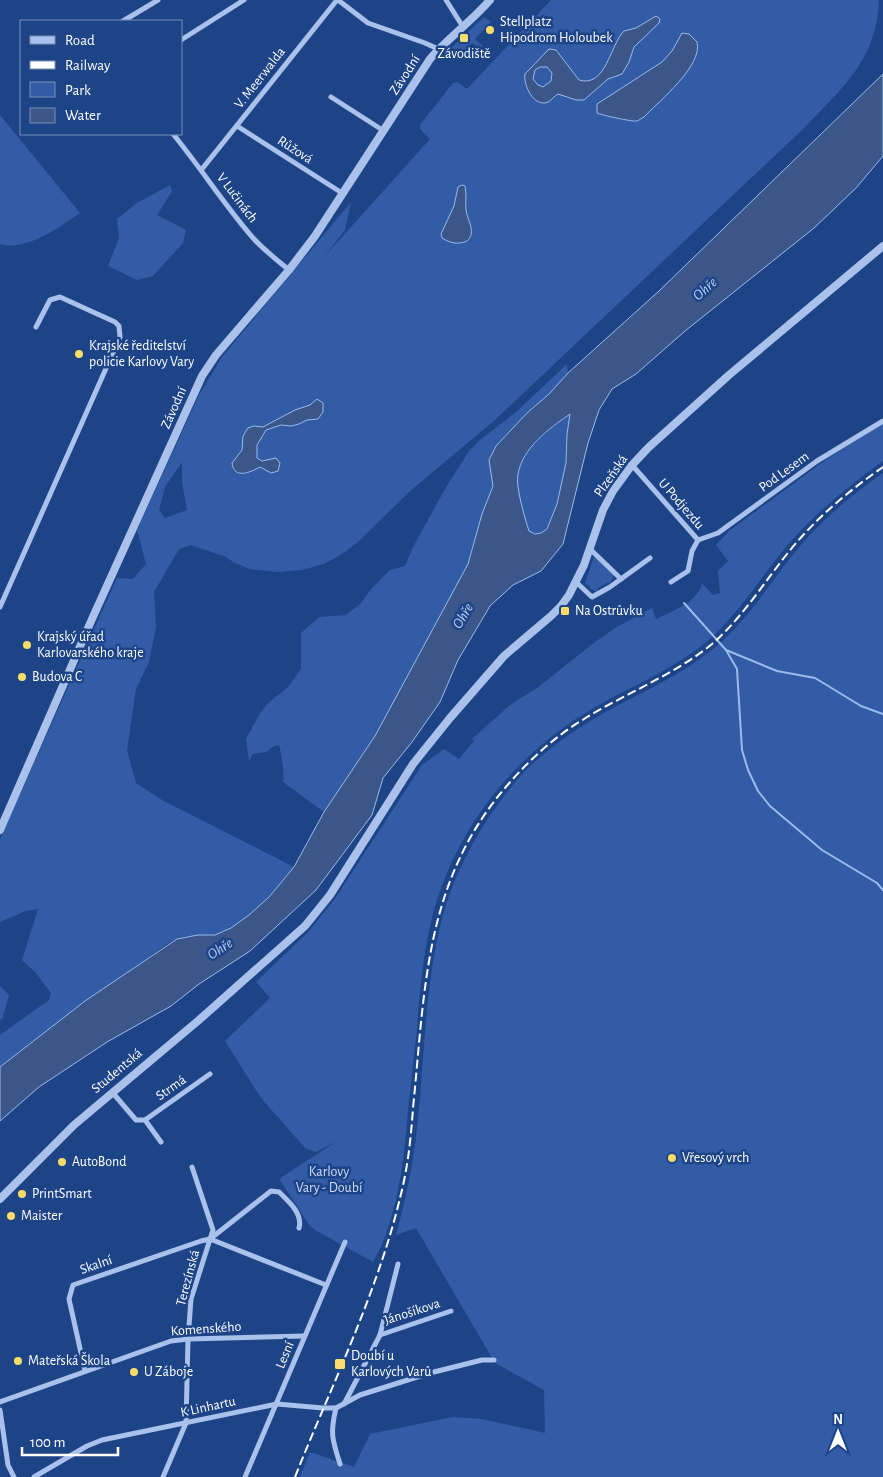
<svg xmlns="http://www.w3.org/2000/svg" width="883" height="1477" font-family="'Alegreya Sans',sans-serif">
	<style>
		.green { fill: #325ca6; fill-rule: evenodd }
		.water { fill: #3b5688; stroke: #9cbbed; fill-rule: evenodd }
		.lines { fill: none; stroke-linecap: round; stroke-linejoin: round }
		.stream { stroke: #9cbbed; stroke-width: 2 }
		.minor { stroke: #a9c1eb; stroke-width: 5 }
		.tertiary { stroke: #a9c1eb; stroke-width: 8 }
		.rail { stroke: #fff; stroke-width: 2; stroke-dasharray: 9 4; stroke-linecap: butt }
		.poi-dot { fill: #fadc68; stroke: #1e4488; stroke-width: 2 }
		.labels { text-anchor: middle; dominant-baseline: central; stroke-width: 5; stroke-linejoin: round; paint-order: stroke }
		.poi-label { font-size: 14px; fill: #fff; stroke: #1e4488; text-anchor: start }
		.street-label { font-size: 14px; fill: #fff; stroke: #1e4488 }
		.park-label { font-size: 14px; fill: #ceddf8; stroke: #1e4488 }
		.water-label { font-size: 15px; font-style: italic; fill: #b4ccf2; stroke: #1e4488 }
	</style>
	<rect width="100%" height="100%" fill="#1e4488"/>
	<g class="green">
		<path d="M 551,0 L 879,0 C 877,60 842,88 803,129 L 495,420 L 409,492 L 359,541 L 342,554 L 324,564 L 302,570 L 278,572 L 250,569 L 233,562 L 226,557 L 191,545 L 179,549 L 154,592 L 156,627 L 149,662 L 136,689 L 127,750 L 136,783 L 162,800 L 294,867 C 276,889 243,930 214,935 C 202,937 188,934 176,939 C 163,945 145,961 132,969 C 86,1000 43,1033 0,1067 L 0,1035 L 49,1000 L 51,993 L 35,972 L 22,960 L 38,909 L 26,911 L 0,922 L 0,839 L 117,578 L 133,579 L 146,564 L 137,530 L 199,395 L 222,357 L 351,202 L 345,230 L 324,257 L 430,139 L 420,129 L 420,125 L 453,83 L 458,82 L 467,89 ZM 182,462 L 182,482 L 187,510 L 165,518 L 159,510 L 165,487 Z"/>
		<path d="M 484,17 L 491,22 L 475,39 L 483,46 L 480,49 L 472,43 L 461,56 L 451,48 Z"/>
		<path d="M 0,115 L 80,213 C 60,227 25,252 0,244 Z"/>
		<path d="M 170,185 L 172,191 L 157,215 L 186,230 L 183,243 L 153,276 L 137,280 L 108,266 L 119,238 L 117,219 L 137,203 Z"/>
		<path d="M 567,364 L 568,373 L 549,395 L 527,413 L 496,446 L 489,460 L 493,486 L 482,514 L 468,564 L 376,736 L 324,812 L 283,782 C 285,778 281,751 279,745 L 274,746 L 266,752 L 253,754 L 249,761 L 246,739 L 259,715 L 267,704 L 288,687 L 301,669 L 301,633 L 319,617 L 346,615 L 360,604 L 372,588 L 390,570 L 405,566 L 413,547 L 445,489 L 469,451 L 481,439 L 516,412 Z"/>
		<path d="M 571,414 C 567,431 568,446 566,463 C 564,476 553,526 543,532 C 538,535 534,533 529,531 C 524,518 515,487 518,474 C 524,447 550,429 571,414 Z"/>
		<path d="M 883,423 L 883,461 C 847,487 814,514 785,548 C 760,579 740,611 711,638 C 677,668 633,685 594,708 C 517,752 456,827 433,914 C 423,952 420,990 417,1029 C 414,1056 411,1083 408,1110 C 405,1151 400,1195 386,1234 C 383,1243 378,1252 373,1262 L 315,1230 L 310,1226 L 279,1179 L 337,1141 L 316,1152 L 305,1148 L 261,1098 L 225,1041 L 270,998 L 256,982 L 309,931 L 334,900 L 422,765 L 444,749 L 459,759 L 474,741 L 472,739 L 510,705 L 537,688 L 595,642 L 615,628 L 652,608 L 656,619 C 673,611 698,602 702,583 L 713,595 L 720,593 L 718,571 L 728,561 L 716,545 L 729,531 L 824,461 Z"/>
		<path d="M 883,473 L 883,1477 L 300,1477 L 310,1452 L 354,1467 L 370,1434 L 453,1417 L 482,1419 L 545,1433 L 544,1390 L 495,1363 L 416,1228 L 396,1235 C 404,1205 411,1175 415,1145 C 425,1070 423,988 443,915 C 452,882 467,852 485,823 C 500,801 517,777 537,760 C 552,747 567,735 584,725 C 626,698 674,681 713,649 C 744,624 766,589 791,557 C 817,524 848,497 883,473 Z"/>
		<path d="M 594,556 L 614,575 L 610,583 L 607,583 L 598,588 L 597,592 L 589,588 L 590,586 L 585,584 Z"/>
		<path d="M 0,986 L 9,995 L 3,1017 L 0,1021 Z"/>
	</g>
	<g class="water">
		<path d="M 656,16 L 660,19 L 659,23 L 634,47 L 629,62 L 622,74 L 608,79 L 584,100 L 576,100 L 558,94 C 554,96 552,100 548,102 C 534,108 523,85 525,74 L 549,49 L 556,50 L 579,80 C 606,88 610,45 624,31 L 636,28 ZM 540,67 L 547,67 L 552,73 L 551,81 L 543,87 L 538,85 L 533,79 L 535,70 Z"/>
		<path d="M 682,33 L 689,34 L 697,42 C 703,66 659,101 644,117 C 641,118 640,120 637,121 C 633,122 601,115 597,113 L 597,104 L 662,62 L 672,51 Z"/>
		<path d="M 883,74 L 883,156 L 856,188 L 814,228 L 685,331 L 636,374 L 612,389 L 599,410 L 588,443 L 563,544 L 541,571 L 513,585 L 490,606 L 458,660 L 440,702 L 412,742 L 383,778 L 372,815 L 316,890 L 250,951 L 199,984 L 171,1006 L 107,1042 L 39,1087 L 0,1121 L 0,1067 L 85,1001 L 177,939 L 198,935 L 215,935 L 231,928 L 249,915 L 269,897 L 294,867 L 324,812 L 375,736 L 468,564 L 482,514 L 493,486 L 489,460 L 496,446 L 527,413 L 549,394 L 568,373 L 659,291 ZM 570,414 L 567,434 L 566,463 L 557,504 L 547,529 L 541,533 L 535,534 L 529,531 C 525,518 515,486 518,474 C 523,447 549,429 570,414 Z"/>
		<path d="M 462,185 L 465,186 C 467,195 465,202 466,210 C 467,220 477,232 467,241 C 458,245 450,243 442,238 L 441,234 L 454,206 L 458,187 Z"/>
		<path d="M 317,399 L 323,403 L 323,412 L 318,419 L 307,420 L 299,424 L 291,426 L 281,425 L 266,430 L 257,445 L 257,458 L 262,461 L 276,458 L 280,463 L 278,471 L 271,473 L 260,467 C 251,472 234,480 232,463 L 242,450 L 243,436 L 248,428 L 254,426 L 263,427 L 295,410 L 310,405 Z"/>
	</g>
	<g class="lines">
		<g class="stream">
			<path d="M 684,603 L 726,650 L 777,671 L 815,678 L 861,706 L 883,714"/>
			<path d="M 726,650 L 737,669 L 742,750 L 748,770 L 758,791 L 770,806 L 822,850 L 877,883 L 883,890"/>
		</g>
		<g class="minor">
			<path d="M 338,0 L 368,23 L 425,43 L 438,49"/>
			<path d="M 446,0 L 463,27"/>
			<path d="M 123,21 L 158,0"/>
			<path d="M 181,40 L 244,0"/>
			<path d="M 331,97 L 384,131"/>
			<path d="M 237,126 L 342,193"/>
			<path d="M 173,134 C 201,168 225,206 254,239 C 264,250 277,260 289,270"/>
			<path d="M 202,169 L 337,0"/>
			<path d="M 632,465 L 698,540"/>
			<path d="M 698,540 L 718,533 L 817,461 L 883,421"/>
			<path d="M 590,549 L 621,579 L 650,558"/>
			<path d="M 576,582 L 592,597 L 610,587 L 621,579"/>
			<path d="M 671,582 L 688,571 L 692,551 L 698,540"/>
			<path d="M 0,607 L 120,337 L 119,326 L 115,322 L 60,297 L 50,300 L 36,327"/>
			<path d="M 112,1092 L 136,1120 L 145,1120 L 210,1074"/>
			<path d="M 145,1120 L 161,1142"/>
			<path d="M 210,1239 L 271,1191 L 279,1192 C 288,1201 303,1213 299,1228"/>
			<path d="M 380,1335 L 451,1311"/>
			<path d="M 85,1371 L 69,1299 L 73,1285 L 201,1241 L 210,1239 L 326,1285"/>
			<path d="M 0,1402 L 171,1341 L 188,1339 L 304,1336"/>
			<path d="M 344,1404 L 380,1335 L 398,1264"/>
			<path d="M 336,1408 C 330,1433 332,1439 340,1464"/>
			<path d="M 0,1410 L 8,1465 L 14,1477"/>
			<path d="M 34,1477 L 87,1446 L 102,1440 L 277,1404 L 323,1408 L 336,1408 L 360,1395 L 430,1373 L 482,1360 L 494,1360"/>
			<path d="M 163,1477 L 186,1423 L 188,1339 L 191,1299 L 213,1230 L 192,1167"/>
			<path d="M 245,1477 L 345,1242"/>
		</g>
		<g class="tertiary">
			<path d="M 0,830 L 92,619 L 202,376 L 216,355 L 289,270 L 315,236 L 430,59 C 448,38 472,21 490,0"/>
			<path d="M 0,1199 L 74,1125 L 199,1020 L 305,926 L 330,895 L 413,764 L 450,718 L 504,656 L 551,616 L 561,606 L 569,595 L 584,565 L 603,510 L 613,491 L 632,465 L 649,447 L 729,375 L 883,246"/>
		</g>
		<path class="rail" d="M 295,1477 C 332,1384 378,1292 401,1194 C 408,1166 411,1137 413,1108 C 425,991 424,883 505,788 C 528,761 554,737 584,719 C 626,693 674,675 712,644 C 742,618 763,584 787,554 C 814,520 847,492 883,467"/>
	</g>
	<g class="poi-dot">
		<circle cx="490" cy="30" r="5"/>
		<rect x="459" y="33" width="10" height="10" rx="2.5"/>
		<circle cx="79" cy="354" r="5"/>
		<rect x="560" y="606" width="10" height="10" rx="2.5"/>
		<circle cx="27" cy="645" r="5"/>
		<circle cx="22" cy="677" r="5"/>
		<circle cx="672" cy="1158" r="5"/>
		<circle cx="62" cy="1162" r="5"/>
		<circle cx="22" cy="1194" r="5"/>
		<circle cx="11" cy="1216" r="5"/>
		<circle cx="18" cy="1361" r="5"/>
		<rect x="334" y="1358" width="12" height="12" rx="2.5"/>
		<circle cx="134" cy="1372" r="5"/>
	</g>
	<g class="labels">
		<g class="poi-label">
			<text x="500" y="22">Stellplatz<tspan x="500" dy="16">Hipodrom Holoubek</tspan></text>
			<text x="464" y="54" text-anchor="middle">Závodiště</text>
			<text x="89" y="346">Krajské ředitelství<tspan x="89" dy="16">policie Karlovy Vary</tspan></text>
			<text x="575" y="611">Na Ostrůvku</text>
			<text x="37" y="637">Krajský úřad<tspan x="37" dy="16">Karlovarského kraje</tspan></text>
			<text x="32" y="677">Budova C</text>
			<text x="682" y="1158">Vřesový vrch</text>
			<text x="72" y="1162">AutoBond</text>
			<text x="32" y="1194">PrintSmart</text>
			<text x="21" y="1216">Maister</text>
			<text x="351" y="1356">Doubí u<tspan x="351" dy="16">Karlových Varů</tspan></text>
			<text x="28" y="1361">Mateřská Škola</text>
			<text x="144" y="1372">U Záboje</text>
		</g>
		<g class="street-label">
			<text transform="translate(405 75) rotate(-57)">Závodní</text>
			<text transform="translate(260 78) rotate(-52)">V. Meerwalda</text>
			<text transform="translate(295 150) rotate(33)">Růžová</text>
			<text transform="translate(237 198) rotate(53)">V Lučinách</text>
			<text transform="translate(174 408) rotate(-66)">Závodní</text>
			<text transform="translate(784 472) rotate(-36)">Pod Lesem</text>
			<text transform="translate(611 476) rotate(-55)">Plzeňská</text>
			<text transform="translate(681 504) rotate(49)">U Podjezdu</text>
			<text transform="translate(117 1071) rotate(-40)">Studentská</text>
			<text transform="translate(171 1088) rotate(-35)">Strmá</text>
			<text transform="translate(96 1265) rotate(-19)">Skalní</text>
			<text transform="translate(188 1278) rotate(-75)">Terezínská</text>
			<text transform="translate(412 1312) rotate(-18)">Jánošíkova</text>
			<text transform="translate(206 1329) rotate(-4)">Komenského</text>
			<text transform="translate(285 1355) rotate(-68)">Lesní</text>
			<text transform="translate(208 1407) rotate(-12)">K Linhartu</text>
		</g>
		<g class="park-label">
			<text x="329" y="1172">Karlovy<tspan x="329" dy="16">Vary - Doubí</tspan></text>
		</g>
		<g class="water-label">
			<text transform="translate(705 289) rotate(-42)">Ohře</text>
			<text transform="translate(463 616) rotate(-59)">Ohře</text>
			<text transform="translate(220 949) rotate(-33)">Ohře</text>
		</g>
	</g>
	<rect x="20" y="20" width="162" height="115" fill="#1e4488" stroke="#788fb8"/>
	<rect x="30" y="36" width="25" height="8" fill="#a9c1eb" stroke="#788fb8"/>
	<text x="65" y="45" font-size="15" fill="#ffffff">Road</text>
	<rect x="30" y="61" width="25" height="8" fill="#ffffff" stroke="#788fb8"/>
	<text x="65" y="70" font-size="15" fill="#ffffff">Railway</text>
	<rect x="30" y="82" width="25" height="15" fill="#325ca6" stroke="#788fb8"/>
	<text x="65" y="95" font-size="15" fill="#ffffff">Park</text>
	<rect x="30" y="108" width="25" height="15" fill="#3b5688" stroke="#788fb8"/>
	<text x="65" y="120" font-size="15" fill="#ffffff">Water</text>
	<g transform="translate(838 1432)" stroke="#1e4488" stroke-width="4" paint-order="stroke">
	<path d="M0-4L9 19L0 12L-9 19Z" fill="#ffffff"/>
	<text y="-8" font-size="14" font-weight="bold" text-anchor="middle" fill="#ffffff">N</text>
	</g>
	<path d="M22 1447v8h96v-8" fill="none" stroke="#ffffff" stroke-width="2.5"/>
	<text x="30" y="1447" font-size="15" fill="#ffffff" stroke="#1e4488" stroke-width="4" paint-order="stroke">100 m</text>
</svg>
